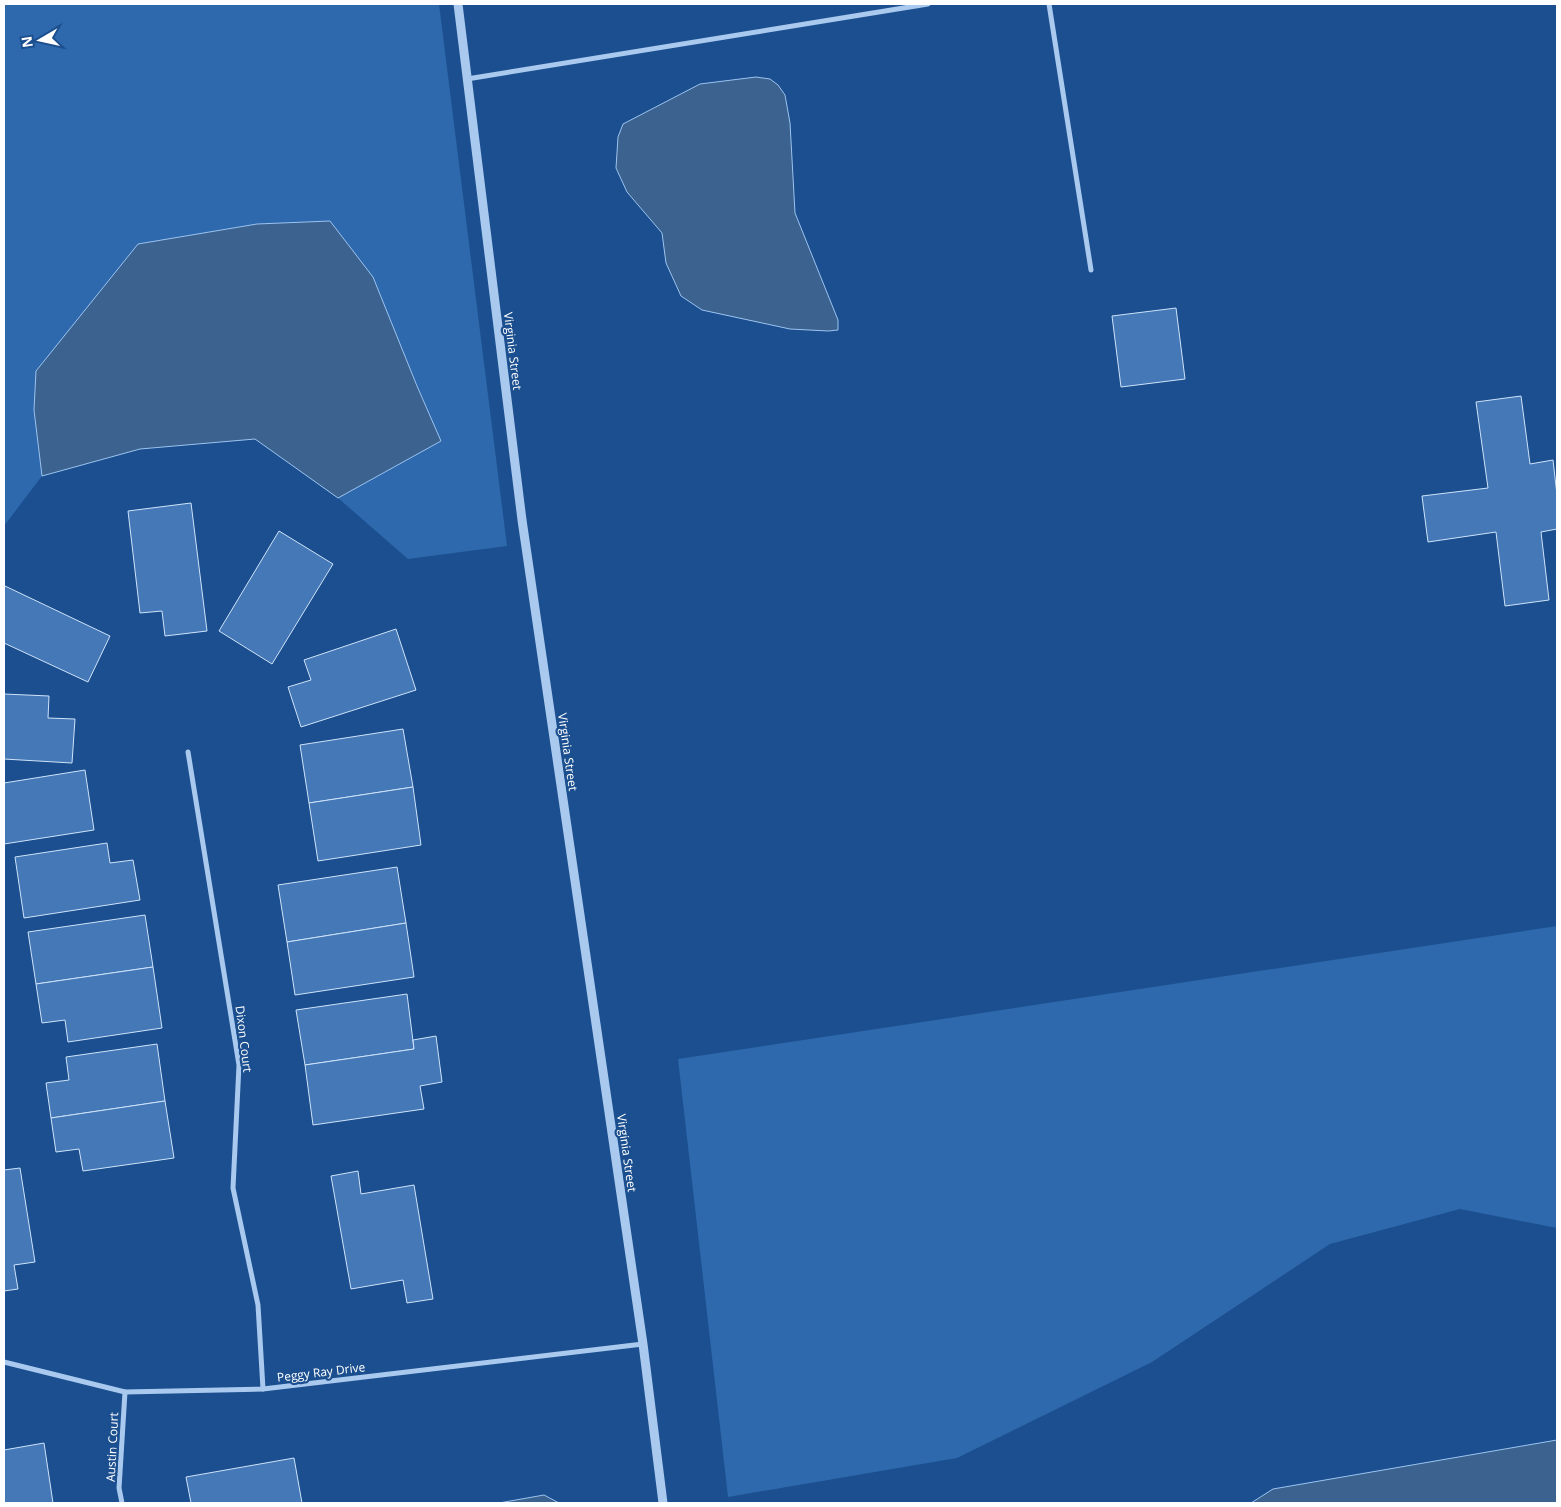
<svg xmlns="http://www.w3.org/2000/svg" width="1561" height="1507" font-family="'Open Sans',sans-serif">
	<style>
		.green { fill: #2e69ad }
		.water { fill: #3c6290; stroke: #9cc4f0 }
		.building { fill: #4478b7; stroke: #cfe3fa }
		.lines { fill: none; stroke-linecap: round; stroke-linejoin: round }
		.minor { stroke: #a9c9ee; stroke-width: 5 }
		.tertiary { stroke: #a9c9ee; stroke-width: 9 }
		.labels { text-anchor: middle; dominant-baseline: central; stroke-width: 4.5; stroke-linejoin: round; paint-order: stroke }
		.street-label { font-size: 12px; fill: #fff; stroke: #1b4f8f }
	</style>
	<rect width="100%" height="100%" fill="#1b4f8f"/>
	<g class="green">
		<path d="M 4,4 L 439,4 L 507,546 L 408,559 L 338,498 L 441,441 L 417,386 L 330,221 L 257,224 L 138,244 L 34,410 L 42,476 L 4,526 Z"/>
		<path d="M 1557,926 L 1557,1228 L 1460,1209 L 1330,1244 L 1152,1362 L 957,1458 L 728,1497 L 678,1059 Z"/>
	</g>
	<g class="water">
		<path d="M 756,77 L 770,79 L 778,85 L 785,95 L 790,123 L 795,213 L 838,320 L 838,330 L 828,331 L 790,329 L 702,310 L 681,296 L 666,263 L 662,233 L 627,192 L 616,168 L 618,137 L 623,124 L 700,84 Z"/>
		<path d="M 330,221 L 373,277 L 417,386 L 441,441 L 338,498 L 255,439 L 140,449 L 42,476 L 34,410 L 36,371 L 138,244 L 257,224 Z"/>
		<path d="M 1557,1440 L 1557,1503 L 1251,1503 L 1273,1489 Z"/>
		<path d="M 544,1495 L 559,1503 L 499,1503 Z"/>
	</g>
	<g class="building">
		<path d="M 1176,308 L 1185,379 L 1121,387 L 1112,316 Z"/>
		<path d="M 1521,396 L 1530,464 L 1553,460 L 1557,495 L 1557,529 L 1541,532 L 1549,600 L 1505,606 L 1496,532 L 1428,542 L 1422,496 L 1488,488 L 1476,402 Z"/>
		<path d="M 191,503 L 207,631 L 165,636 L 162,611 L 140,613 L 128,511 Z"/>
		<path d="M 279,531 L 333,564 L 272,664 L 219,631 Z"/>
		<path d="M 5,586 L 110,636 L 88,682 L 4,643 L 4,589 Z"/>
		<path d="M 396,629 L 416,690 L 301,727 L 288,687 L 311,680 L 304,660 Z"/>
		<path d="M 4,694 L 49,696 L 48,718 L 75,719 L 72,763 L 4,759 Z"/>
		<path d="M 403,729 L 413,787 L 309,803 L 300,745 Z"/>
		<path d="M 85,770 L 94,830 L 4,844 L 4,783 Z"/>
		<path d="M 413,787 L 421,845 L 318,861 L 309,803 Z"/>
		<path d="M 107,843 L 110,863 L 133,860 L 140,900 L 24,918 L 15,857 Z"/>
		<path d="M 397,867 L 406,923 L 287,942 L 278,885 Z"/>
		<path d="M 145,915 L 153,967 L 36,984 L 28,932 Z"/>
		<path d="M 406,923 L 414,977 L 295,995 L 287,942 Z"/>
		<path d="M 153,967 L 162,1028 L 68,1042 L 65,1020 L 42,1023 L 36,984 Z"/>
		<path d="M 407,994 L 414,1049 L 305,1065 L 296,1010 Z"/>
		<path d="M 436,1036 L 442,1082 L 420,1086 L 424,1109 L 313,1125 L 305,1065 L 414,1049 L 413,1040 Z"/>
		<path d="M 157,1044 L 165,1101 L 51,1118 L 46,1083 L 69,1080 L 66,1057 Z"/>
		<path d="M 165,1101 L 174,1158 L 83,1171 L 79,1149 L 56,1152 L 51,1118 Z"/>
		<path d="M 20,1168 L 35,1262 L 14,1265 L 18,1289 L 4,1291 L 4,1170 Z"/>
		<path d="M 358,1171 L 361,1194 L 414,1185 L 433,1299 L 407,1303 L 403,1280 L 351,1289 L 331,1176 Z"/>
		<path d="M 44,1443 L 53,1503 L 4,1503 L 4,1450 Z"/>
		<path d="M 294,1458 L 302,1503 L 191,1503 L 186,1477 Z"/>
	</g>
	<g class="lines">
		<g class="minor">
			<path d="M 1049,4 L 1091,270"/>
			<path d="M 467,79 L 928,4"/>
			<path d="M 188,752 L 239,1065 L 233,1188 L 258,1305 L 263,1389"/>
			<path d="M 4,1362 L 125,1392 L 263,1389 L 643,1344"/>
			<path d="M 122,1503 L 119,1488 L 125,1392"/>
		</g>
		<path class="tertiary" d="M 458,4 L 522,520 L 643,1344 L 663,1503"/>
	</g>
	<g class="labels">
		<g class="street-label">
			<text transform="translate(513 351) rotate(83)">Virginia Street</text>
			<text transform="translate(568 752) rotate(82)">Virginia Street</text>
			<text transform="translate(244 1039) rotate(83)">Dixon Court</text>
			<text transform="translate(627 1153) rotate(82)">Virginia Street</text>
			<text transform="translate(321 1372) rotate(-7)">Peggy Ray Drive</text>
			<text transform="translate(112 1447) rotate(-87)">Austin Court</text>
		</g>
	</g>
	<rect width="1561" height="1507" fill="none" stroke="#ffffff" stroke-width="10"/>
	<g transform="translate(40 40) rotate(261)" stroke="#1b4f8f" stroke-width="4" paint-order="stroke">
	<path d="M0-4L9 19L0 12L-9 19Z" fill="#ffffff"/>
	<text y="-8" font-size="14" font-weight="bold" text-anchor="middle" fill="#ffffff">N</text>
	</g>
</svg>
